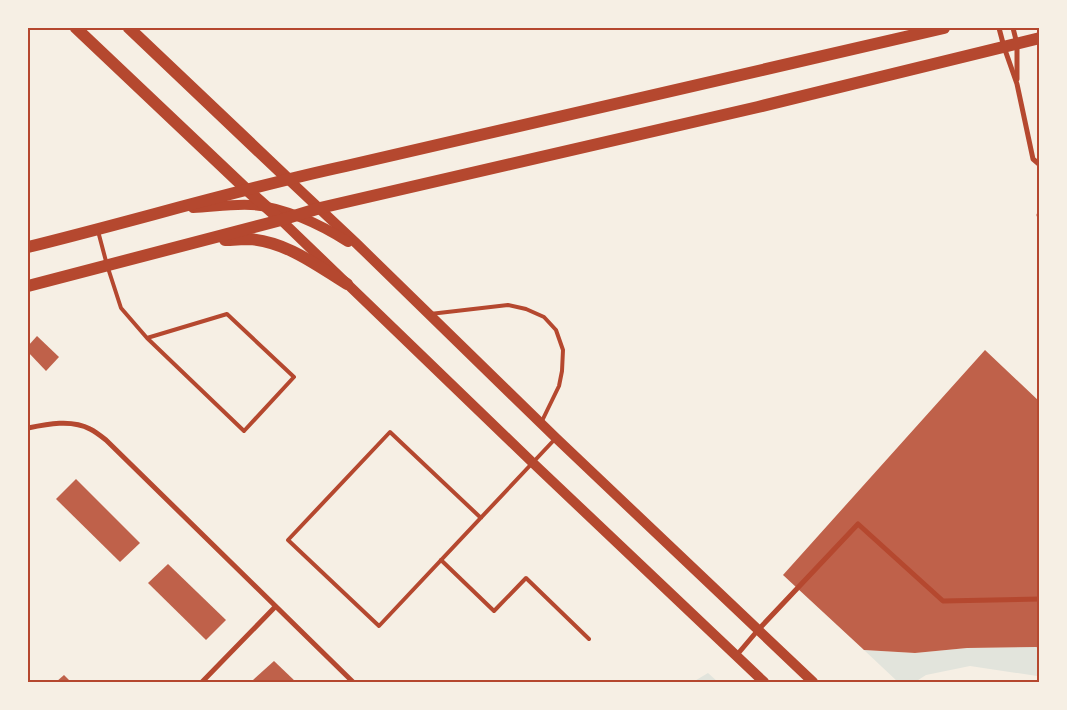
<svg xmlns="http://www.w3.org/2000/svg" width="1067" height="710" font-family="Karla,sans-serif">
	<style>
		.green { fill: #e2e4dc }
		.building { fill: #bf614a }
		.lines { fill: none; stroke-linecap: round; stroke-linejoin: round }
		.service { stroke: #b5482f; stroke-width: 4 }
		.minor { stroke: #b5482f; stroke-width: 5 }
		.secondary { stroke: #b5482f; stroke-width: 10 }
		.primary { stroke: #b5482f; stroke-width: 12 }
		.neatline { fill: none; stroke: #b5482f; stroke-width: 2 }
	</style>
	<rect width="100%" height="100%" fill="#f6efe4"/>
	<g class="green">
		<path d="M 1036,647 L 1039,648 L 1039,678 L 1037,676 L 970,666 L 926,675 L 915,682 L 898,682 L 864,650 L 915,653 L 967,648 Z"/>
		<path d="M 708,673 L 718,682 L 693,682 Z"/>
	</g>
	<g class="building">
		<path d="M 37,336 L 59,357 L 46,371 L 28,352 L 28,346 Z"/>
		<path d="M 985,350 L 1040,402 L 1040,648 L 1036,647 L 967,648 L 915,653 L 864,650 L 783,575 Z"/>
		<path d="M 76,479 L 140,543 L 120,562 L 56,499 Z"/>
		<path d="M 168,564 L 226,620 L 206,640 L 148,583 Z"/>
		<path d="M 274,661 L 296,682 L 256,682 L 253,680 Z"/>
		<path d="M 64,675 L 71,682 L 56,682 Z"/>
	</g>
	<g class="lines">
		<g class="service">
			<path d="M 98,231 L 107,265 L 121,308 L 147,338 L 244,431 L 294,377 L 227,314 L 147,338"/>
			<path d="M 430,314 L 508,305 L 526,309 L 544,317 L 556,330 L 563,350 L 562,371 L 559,386 L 541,423"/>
			<path d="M 481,518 L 390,432 L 288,540 L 379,626 L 555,439"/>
			<path d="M 441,560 L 494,611 L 526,578 L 589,639"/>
		</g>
		<g class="minor">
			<path d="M 999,28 L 1004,47 L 1017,84 L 1033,159 L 1040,165"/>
			<path d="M 1013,28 L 1017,44 L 1017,79"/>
			<path d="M 1039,215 L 1040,215"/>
			<path d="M 28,428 C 47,424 72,419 90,429 C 96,432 101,436 106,440 L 353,682"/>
			<path d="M 736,656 L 758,630 L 858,524 L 943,601 L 1040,599"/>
			<path d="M 202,682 L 275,607"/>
		</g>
		<g class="secondary">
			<path d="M 288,179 L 357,244 L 556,438 L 813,682"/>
			<path d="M 193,208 C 213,207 232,204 251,205 C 282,206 322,225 348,242"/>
			<path d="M 281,220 L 533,463 L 764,682"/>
		</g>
		<g class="primary">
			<path d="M 76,28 L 246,189 L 281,220"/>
			<path d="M 129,28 L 288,179"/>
			<path d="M 225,240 C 233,240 241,239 249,239 C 287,242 316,265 347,284"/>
			<path d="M 28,247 C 134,221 239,189 346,166 L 944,28"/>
			<path d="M 28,286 L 281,220 L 320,208 L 758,107 L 1040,38"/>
		</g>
	</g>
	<rect width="1067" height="710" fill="none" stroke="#f6efe4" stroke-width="58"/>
	<rect x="29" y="29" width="1009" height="652" class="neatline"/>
</svg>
